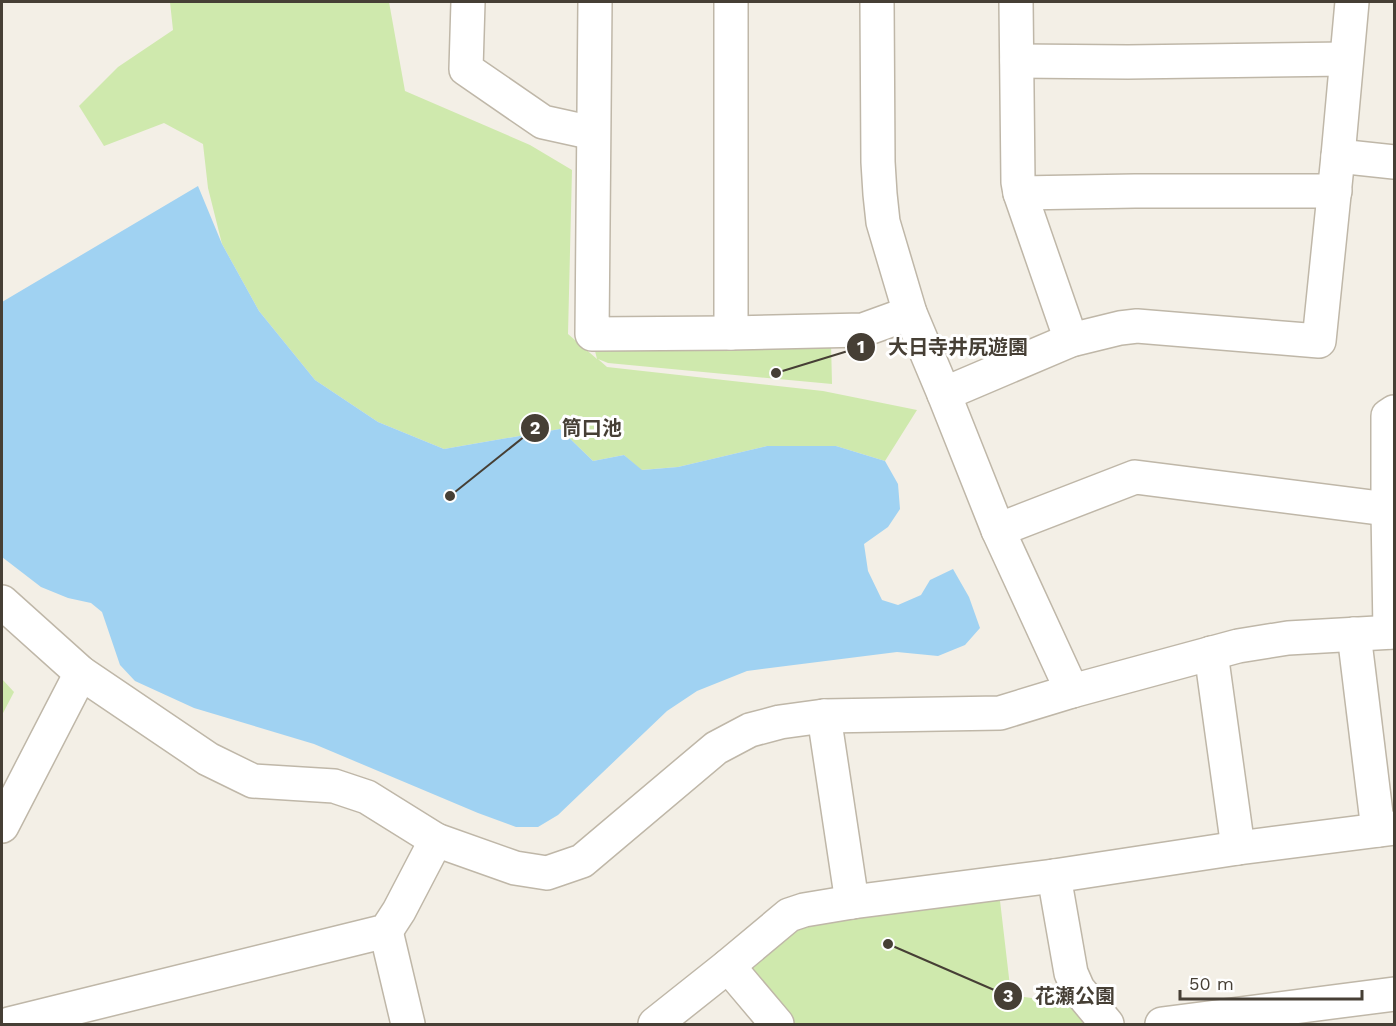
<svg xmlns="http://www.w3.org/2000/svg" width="1396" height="1026" font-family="'Work Sans','Noto Sans JP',sans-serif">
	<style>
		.green { fill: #cfe9ad }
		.water { fill: #a0d2f2 }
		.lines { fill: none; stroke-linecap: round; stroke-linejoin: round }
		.minor-casing { stroke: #bfb7a8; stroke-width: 36 }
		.minor { stroke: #fff; stroke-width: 33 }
		.leader { fill: none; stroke: #463f35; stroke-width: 2 }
		.callout-dot { fill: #463f35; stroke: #fff; stroke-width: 2 }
		.mark-label { font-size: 18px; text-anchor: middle; font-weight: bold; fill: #fff }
		.callout-label { font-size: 20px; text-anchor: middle; font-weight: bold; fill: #463f35; stroke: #fff; stroke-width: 6; stroke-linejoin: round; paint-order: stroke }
	</style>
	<rect width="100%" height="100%" fill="#f3efe6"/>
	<g class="green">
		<path d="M 170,2 L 389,2 L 405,91 L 530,145 L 572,170 L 568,334 L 597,359 L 593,343 L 831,342 L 832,384 L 608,363 L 598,359 L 607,367 L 823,391 L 917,410 L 885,461 L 836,446 L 767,446 L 678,467 L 641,470 L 624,455 L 593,461 L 560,429 L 444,449 L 378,422 L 315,380 L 259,311 L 222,244 L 208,188 L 203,144 L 164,123 L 104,146 L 79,106 L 118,67 L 173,30 Z"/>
		<path d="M 2,679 L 14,692 L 2,715 Z"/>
		<path d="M 999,892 L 1011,995 L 1079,1005 L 1085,1014 L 1082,1024 L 789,1024 L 746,964 L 794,923 Z"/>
	</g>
	<path class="water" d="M 198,186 L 222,244 L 259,311 L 315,380 L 378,422 L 444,449 L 560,429 L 593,461 L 624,455 L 642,470 L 678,467 L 767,446 L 836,446 L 885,461 L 898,484 L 900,509 L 888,527 L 864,544 L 868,571 L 882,600 L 898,605 L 921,595 L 930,580 L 953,569 L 969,597 L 980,628 L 965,645 L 938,656 L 897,652 L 747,671 L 697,691 L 667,711 L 558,815 L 538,827 L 516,827 L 478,813 L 314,744 L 194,708 L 135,681 L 120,665 L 102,612 L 91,603 L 68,598 L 41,587 L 2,557 L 2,302 Z"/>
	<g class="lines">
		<g class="minor-casing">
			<g id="minor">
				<path d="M 468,2 L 466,69 L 543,122 L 593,133"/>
				<path d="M 595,2 L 592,334 L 731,333 L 863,330 L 910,313"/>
				<path d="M 877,2 L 878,162 L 880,194 L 883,222 L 910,313 L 944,394 L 998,530 L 1072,691"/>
				<path d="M 1016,2 L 1018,182 L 1020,193 L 1071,340"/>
				<path d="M 1017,61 L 1128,62 L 1346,59"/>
				<path d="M 1338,156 L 1394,162"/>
				<path d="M 1020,193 L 1135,191 L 1335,191"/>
				<path d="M 731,333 L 731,2"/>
				<path d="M 944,394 L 1071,340 L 1120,328 L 1137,326 L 1319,341 L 1338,156 L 1352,2"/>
				<path d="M 998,530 L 1135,477 L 1394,510"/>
				<path d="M 2,602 L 81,673 L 208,759 L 253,781 L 334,786 L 367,797 L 436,840 L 515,868 L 547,873 L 582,861 L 716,748 L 750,730 L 780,722 L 824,716 L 1000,713 L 1072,691 L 1238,646 L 1288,638 L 1394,632"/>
				<path d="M 1390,632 L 1388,510 L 1388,416 L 1394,412"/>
				<path d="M 1354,634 L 1378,830"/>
				<path d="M 1211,653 L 1238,848"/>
				<path d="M 824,716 L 852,902"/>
				<path d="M 2,826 L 81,673"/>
				<path d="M 1054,876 L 1071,973 L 1078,989 L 1107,1024"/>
				<path d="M 386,931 L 408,1024"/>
				<path d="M 728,966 L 777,1024"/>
				<path d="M 9,1024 L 386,931 L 399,911 L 436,840"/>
				<path d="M 655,1024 L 728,966 L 789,915 L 804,910 L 852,902 L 1054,876 L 1238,848 L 1394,828"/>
				<path d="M 1162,1024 L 1394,994"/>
			</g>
		</g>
		<use href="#minor" class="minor"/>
	</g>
	<path class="leader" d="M776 373L861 347M450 496L535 428M888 944L1008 996"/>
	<g class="callout-dot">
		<circle cx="776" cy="373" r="6"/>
		<circle cx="450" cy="496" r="6"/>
		<circle cx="888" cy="944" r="6"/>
		<circle cx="861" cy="347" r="15"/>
		<circle cx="535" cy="428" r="15"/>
		<circle cx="1008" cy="996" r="15"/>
	</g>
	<g class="mark-label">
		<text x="861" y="353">1</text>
		<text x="535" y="434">2</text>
		<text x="1008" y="1002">3</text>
	</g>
	<g class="callout-label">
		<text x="958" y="354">大日寺井尻遊園</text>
		<text x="592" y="435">筒口池</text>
		<text x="1075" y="1003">花瀬公園</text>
	</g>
	<rect width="1396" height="1026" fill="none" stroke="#463f35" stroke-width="6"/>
	<path d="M1180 990v9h182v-9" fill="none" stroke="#463f35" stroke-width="3"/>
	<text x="1189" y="990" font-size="18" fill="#463f35" stroke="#ffffff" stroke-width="4.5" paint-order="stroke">50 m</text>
</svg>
